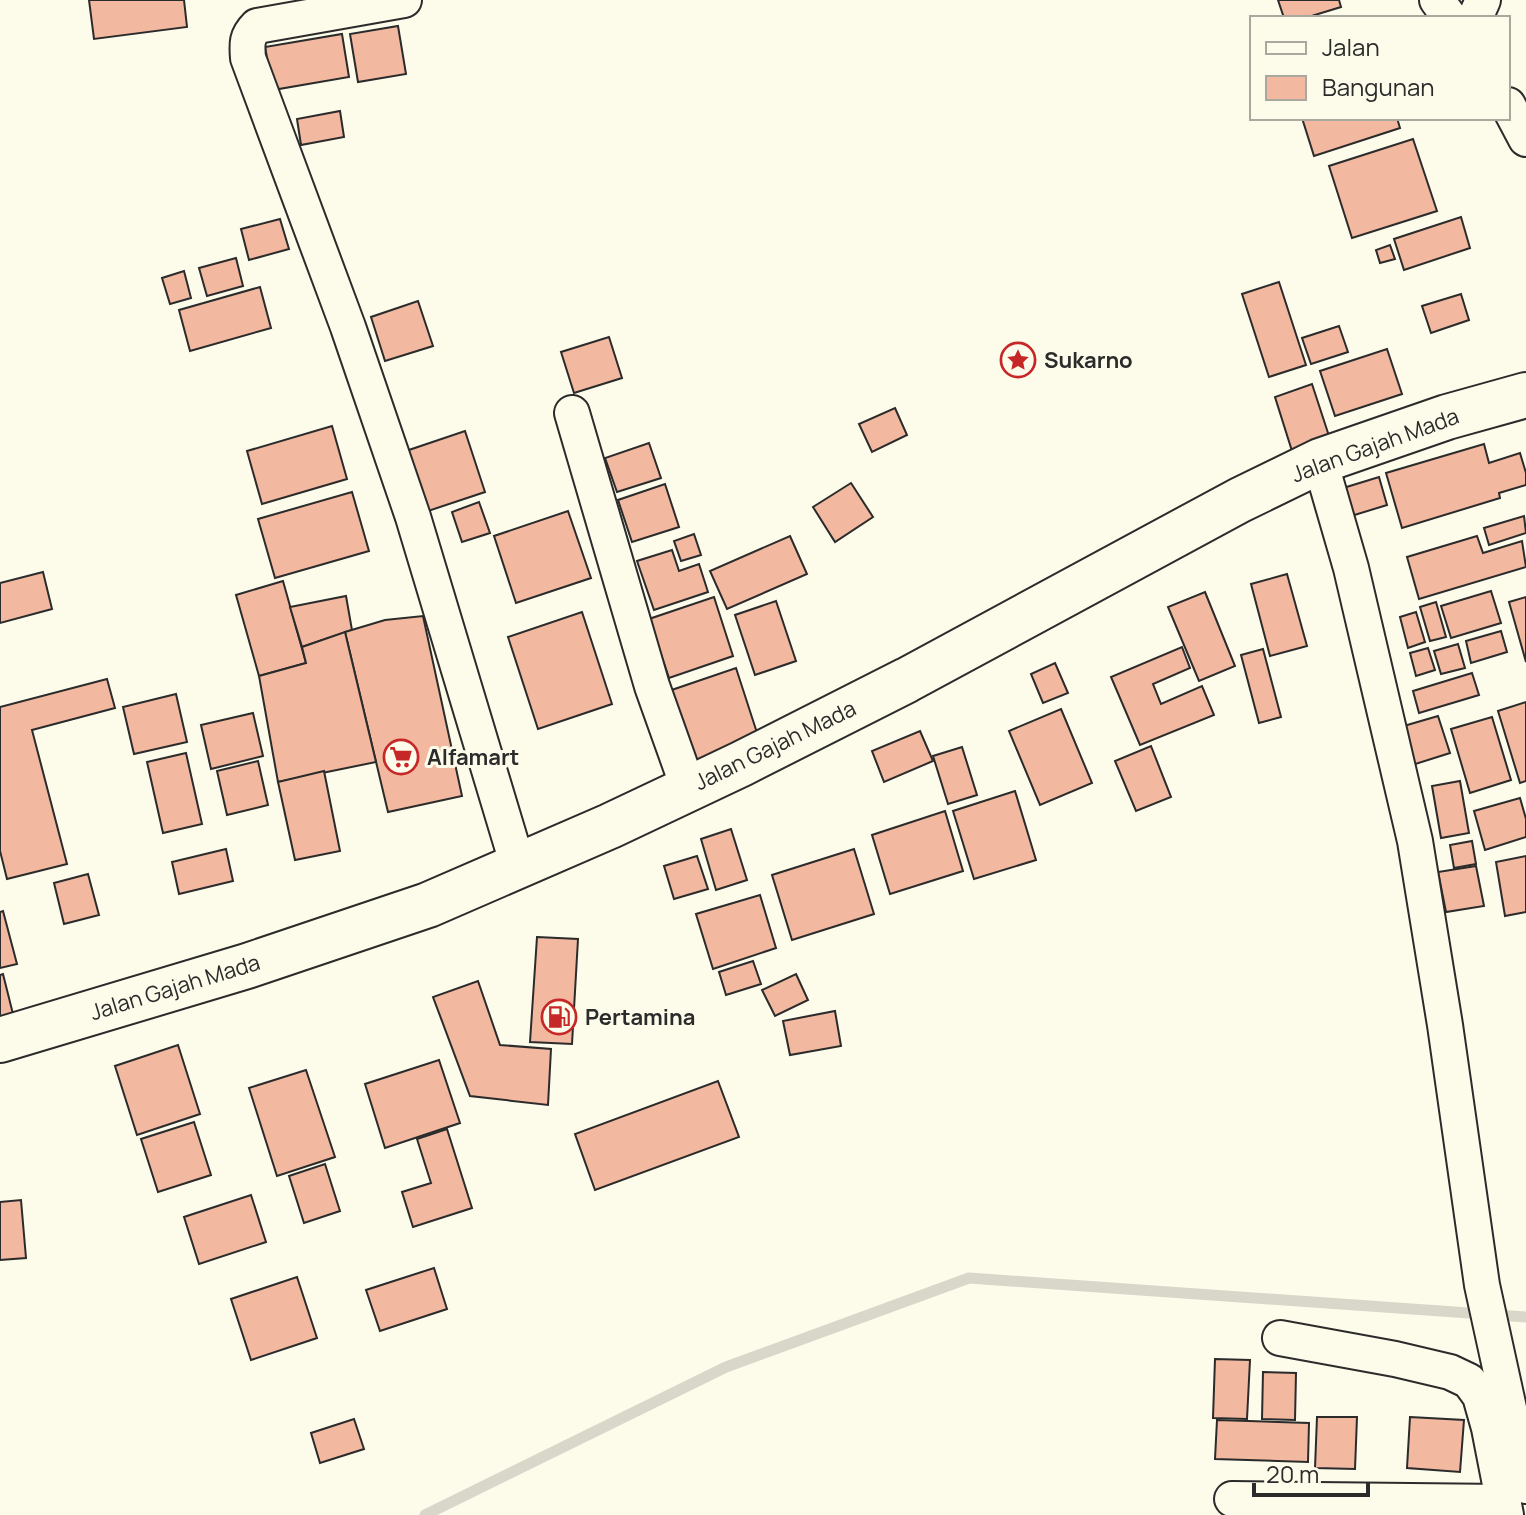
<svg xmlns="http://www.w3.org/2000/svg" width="1526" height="1515" font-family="Manrope,sans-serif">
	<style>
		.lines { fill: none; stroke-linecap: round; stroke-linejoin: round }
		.stream { stroke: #d8d7c9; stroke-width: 11 }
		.building { fill: #f2b8a0; stroke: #2b2b2b; stroke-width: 2 }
		.minor-casing { stroke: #2b2b2b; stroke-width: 38 }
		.trunk-casing { stroke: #2b2b2b; stroke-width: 48 }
		.minor { stroke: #fdfbea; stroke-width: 34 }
		.trunk { stroke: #fdfbea; stroke-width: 44 }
		.labels { text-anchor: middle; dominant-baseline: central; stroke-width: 6; stroke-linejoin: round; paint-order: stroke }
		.poi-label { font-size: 22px; font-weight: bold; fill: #2b2b2b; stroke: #fdfbea; text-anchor: start }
		.street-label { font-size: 22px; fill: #2b2b2b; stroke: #fdfbea }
	</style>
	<rect width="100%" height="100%" fill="#fdfbea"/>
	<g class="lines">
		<path class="stream" d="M 425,1515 L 726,1367 L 969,1278 L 1526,1317"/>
	</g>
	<g class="building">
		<path d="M 89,0 L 184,0 L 187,27 L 94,39 Z"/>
		<path d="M 1278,0 L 1339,0 L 1341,7 L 1305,18 L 1284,18 Z"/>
		<path d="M 398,26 L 406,74 L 358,82 L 350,34 Z"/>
		<path d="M 342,34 L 349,77 L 273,90 L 265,47 Z"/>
		<path d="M 340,111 L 344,137 L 301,145 L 297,119 Z"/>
		<path d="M 1302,118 L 1397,118 L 1400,128 L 1314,156 Z"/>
		<path d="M 1413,139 L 1437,211 L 1352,238 L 1329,166 Z"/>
		<path d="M 1461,217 L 1470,248 L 1404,270 L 1394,239 Z"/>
		<path d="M 280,219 L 289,249 L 249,260 L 241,229 Z"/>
		<path d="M 1390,245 L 1395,259 L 1380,263 L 1376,250 Z"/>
		<path d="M 236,258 L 243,286 L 207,296 L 199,268 Z"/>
		<path d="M 184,271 L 191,298 L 170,304 L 162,278 Z"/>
		<path d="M 1279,282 L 1306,365 L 1269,377 L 1242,294 Z"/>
		<path d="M 260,287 L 271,328 L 190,351 L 179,310 Z"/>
		<path d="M 1461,294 L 1469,320 L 1431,333 L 1422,306 Z"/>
		<path d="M 418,301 L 433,346 L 385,361 L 371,317 Z"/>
		<path d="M 1339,326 L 1348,352 L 1311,364 L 1302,338 Z"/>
		<path d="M 609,337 L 622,378 L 574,393 L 561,352 Z"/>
		<path d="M 1387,349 L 1402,394 L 1335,416 L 1320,371 Z"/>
		<path d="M 1312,384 L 1330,439 L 1292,451 L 1275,397 Z"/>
		<path d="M 895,408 L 907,435 L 872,452 L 859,424 Z"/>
		<path d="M 332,426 L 347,479 L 262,504 L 247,451 Z"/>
		<path d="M 465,431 L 485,492 L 422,513 L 403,452 Z"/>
		<path d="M 649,443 L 661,478 L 617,492 L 605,458 Z"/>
		<path d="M 1484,444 L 1489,463 L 1520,453 L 1526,473 L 1526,485 L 1499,493 L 1500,498 L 1402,528 L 1386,473 Z"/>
		<path d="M 1379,477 L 1387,505 L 1348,517 L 1340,489 Z"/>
		<path d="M 851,483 L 873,517 L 835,542 L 813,507 Z"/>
		<path d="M 665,484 L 679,527 L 632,542 L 618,500 Z"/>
		<path d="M 352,492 L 369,551 L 275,578 L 258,519 Z"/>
		<path d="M 479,502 L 490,533 L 462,542 L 452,512 Z"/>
		<path d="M 568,511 L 591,578 L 516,603 L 494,536 Z"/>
		<path d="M 1524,516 L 1526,533 L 1489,545 L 1484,528 Z"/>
		<path d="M 694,534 L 701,555 L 681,561 L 674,541 Z"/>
		<path d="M 790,536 L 807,574 L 727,609 L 710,571 Z"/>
		<path d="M 1477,536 L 1483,553 L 1522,541 L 1526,567 L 1419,599 L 1407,557 Z"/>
		<path d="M 672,550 L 679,571 L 699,564 L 708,592 L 654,610 L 637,561 Z"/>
		<path d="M 43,572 L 52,609 L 0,623 L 0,583 Z"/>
		<path d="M 1287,574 L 1307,646 L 1270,656 L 1251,584 Z"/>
		<path d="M 283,581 L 306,663 L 259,676 L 236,595 Z"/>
		<path d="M 1491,591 L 1501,623 L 1451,638 L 1441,606 Z"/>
		<path d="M 1205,592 L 1235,666 L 1199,681 L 1168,607 Z"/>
		<path d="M 346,596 L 352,630 L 302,647 L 290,607 Z"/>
		<path d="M 714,597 L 733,656 L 669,678 L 649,619 Z"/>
		<path d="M 1526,597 L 1526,662 L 1509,602 Z"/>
		<path d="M 776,601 L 796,661 L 755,675 L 735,615 Z"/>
		<path d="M 1436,602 L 1446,637 L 1430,641 L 1420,607 Z"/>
		<path d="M 582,612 L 612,704 L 538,729 L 508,637 Z"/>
		<path d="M 1416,612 L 1425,642 L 1408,648 L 1400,617 Z"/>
		<path d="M 423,616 L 462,796 L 388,812 L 345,632 L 385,620 Z"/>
		<path d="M 1501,631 L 1507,652 L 1471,663 L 1466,641 Z"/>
		<path d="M 345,632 L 376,762 L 278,782 L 259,676 L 306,663 L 302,647 Z"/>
		<path d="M 1458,644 L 1465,668 L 1441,674 L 1434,651 Z"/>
		<path d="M 1182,647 L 1190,668 L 1153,684 L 1161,704 L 1202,686 L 1214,715 L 1140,745 L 1111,677 Z"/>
		<path d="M 1428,648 L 1435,670 L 1416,676 L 1410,653 Z"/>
		<path d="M 1263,649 L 1281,717 L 1259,723 L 1241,655 Z"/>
		<path d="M 1055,663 L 1068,693 L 1043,703 L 1031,674 Z"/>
		<path d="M 736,668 L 760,742 L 684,767 L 660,694 Z"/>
		<path d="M 1472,673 L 1479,695 L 1419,713 L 1413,691 Z"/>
		<path d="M 107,679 L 115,708 L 32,730 L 67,864 L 7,879 L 0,851 L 0,707 Z"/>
		<path d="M 176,694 L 187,742 L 134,754 L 123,707 Z"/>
		<path d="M 1526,702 L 1526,781 L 1520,783 L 1498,711 Z"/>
		<path d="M 1061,709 L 1092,783 L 1040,805 L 1009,731 Z"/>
		<path d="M 253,713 L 263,756 L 211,769 L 201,725 Z"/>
		<path d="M 1438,716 L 1450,753 L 1409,766 L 1397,728 Z"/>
		<path d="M 1492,717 L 1511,780 L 1470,793 L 1451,729 Z"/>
		<path d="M 920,731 L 933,761 L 884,782 L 872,751 Z"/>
		<path d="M 1151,746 L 1171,797 L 1136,811 L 1115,761 Z"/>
		<path d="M 962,747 L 977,795 L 948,804 L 933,756 Z"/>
		<path d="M 186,753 L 202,824 L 163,833 L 147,762 Z"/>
		<path d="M 258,761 L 268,805 L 227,815 L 217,771 Z"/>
		<path d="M 324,771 L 340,851 L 295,860 L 278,782 Z"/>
		<path d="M 1460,781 L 1469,833 L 1441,838 L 1432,786 Z"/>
		<path d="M 1015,791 L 1036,860 L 974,879 L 953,811 Z"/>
		<path d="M 1520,798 L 1526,819 L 1526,837 L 1485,850 L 1474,811 Z"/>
		<path d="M 945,811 L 963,871 L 890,894 L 872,835 Z"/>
		<path d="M 731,829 L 747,880 L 716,890 L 701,839 Z"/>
		<path d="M 1472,841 L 1476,864 L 1454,868 L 1450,845 Z"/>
		<path d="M 226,849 L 233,881 L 179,894 L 172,862 Z"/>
		<path d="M 854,849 L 874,914 L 792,940 L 772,875 Z"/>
		<path d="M 697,856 L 708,889 L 674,899 L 664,866 Z"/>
		<path d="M 1526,856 L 1526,912 L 1505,916 L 1496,862 Z"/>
		<path d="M 1476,866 L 1484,906 L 1446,912 L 1438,872 Z"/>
		<path d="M 88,874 L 99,915 L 64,924 L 54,883 Z"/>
		<path d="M 760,895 L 776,948 L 713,969 L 696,914 Z"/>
		<path d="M 3,911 L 17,964 L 0,968 L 0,912 Z"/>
		<path d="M 537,937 L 578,939 L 572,1044 L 530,1042 Z"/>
		<path d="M 753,961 L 761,984 L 726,995 L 719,972 Z"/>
		<path d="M 3,974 L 13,1014 L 0,1018 L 0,975 Z"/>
		<path d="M 796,974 L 808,1000 L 775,1016 L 762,990 Z"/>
		<path d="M 478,981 L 500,1045 L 551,1049 L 548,1105 L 470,1096 L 433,997 Z"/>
		<path d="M 835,1011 L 841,1046 L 790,1055 L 783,1021 Z"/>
		<path d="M 178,1045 L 200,1114 L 137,1135 L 115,1066 Z"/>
		<path d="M 439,1060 L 460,1123 L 385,1148 L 365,1084 Z"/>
		<path d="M 306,1070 L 335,1157 L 277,1176 L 249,1088 Z"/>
		<path d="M 718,1081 L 739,1137 L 595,1190 L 575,1134 Z"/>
		<path d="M 194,1122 L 211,1175 L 158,1192 L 141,1139 Z"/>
		<path d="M 447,1129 L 472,1208 L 413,1227 L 402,1192 L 431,1183 L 417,1139 Z"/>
		<path d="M 325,1164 L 340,1211 L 304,1223 L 289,1176 Z"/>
		<path d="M 251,1195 L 266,1242 L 199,1264 L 184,1217 Z"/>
		<path d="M 21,1200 L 26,1258 L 0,1260 L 0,1202 Z"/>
		<path d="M 434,1268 L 447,1309 L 380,1331 L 366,1290 Z"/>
		<path d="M 297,1277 L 317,1338 L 251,1360 L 231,1299 Z"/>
		<path d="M 1215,1359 L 1250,1360 L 1247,1419 L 1213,1418 Z"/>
		<path d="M 1263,1372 L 1296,1373 L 1295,1420 L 1262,1419 Z"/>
		<path d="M 1317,1417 L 1357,1417 L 1355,1469 L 1315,1468 Z"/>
		<path d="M 1410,1417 L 1464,1420 L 1460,1472 L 1407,1468 Z"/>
		<path d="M 354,1419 L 364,1449 L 320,1463 L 311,1433 Z"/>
		<path d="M 1217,1420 L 1309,1423 L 1308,1462 L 1215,1459 Z"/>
	</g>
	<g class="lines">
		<g class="minor-casing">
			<g id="minor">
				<path d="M 404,0 L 257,26 C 246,37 247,44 248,58 L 348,327 L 413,517 L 518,866"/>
				<path d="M 1437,0 L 1450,18"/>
				<path d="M 1475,18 L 1483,0"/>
				<path d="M 1508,105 L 1526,139"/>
				<path d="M 572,413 L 652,686 L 688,787"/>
				<path d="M 1320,461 L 1351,568 L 1415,841 L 1445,1025 L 1482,1285 L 1526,1486"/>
				<path d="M 1280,1338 L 1395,1359 L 1450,1372 L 1469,1381 L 1480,1396 L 1489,1428 L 1506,1515"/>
				<path d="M 1232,1499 L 1504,1502"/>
			</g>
		</g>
		<g class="trunk-casing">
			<path id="trunk" d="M 0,1040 L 247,966 L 428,905 L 610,826 L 741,764 L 907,680 L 1240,500 L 1320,461 L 1447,417 L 1526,395"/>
		</g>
		<use href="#minor" class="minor"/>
		<use href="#trunk" class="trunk"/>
	</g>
	<defs>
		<g id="sight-ring" transform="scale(1.8)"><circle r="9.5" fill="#fdfbea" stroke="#c62828" stroke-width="1.5"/><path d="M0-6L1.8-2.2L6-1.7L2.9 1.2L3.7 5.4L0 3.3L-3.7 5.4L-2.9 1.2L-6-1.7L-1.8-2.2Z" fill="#c62828"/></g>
		<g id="supermarket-ring" transform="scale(1.8)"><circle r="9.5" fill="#fdfbea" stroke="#c62828" stroke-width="1.5"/><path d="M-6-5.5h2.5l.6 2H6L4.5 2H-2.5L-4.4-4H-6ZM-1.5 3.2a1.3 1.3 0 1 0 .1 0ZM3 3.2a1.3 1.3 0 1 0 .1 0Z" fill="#c62828"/></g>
		<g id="fuel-ring" transform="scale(1.8)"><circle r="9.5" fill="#fdfbea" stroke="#c62828" stroke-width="1.5"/><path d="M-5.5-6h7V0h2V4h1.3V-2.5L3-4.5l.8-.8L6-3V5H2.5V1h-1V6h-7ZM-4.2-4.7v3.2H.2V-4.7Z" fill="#c62828"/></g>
	</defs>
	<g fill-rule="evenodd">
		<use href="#sight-ring" x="1018" y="360"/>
		<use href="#supermarket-ring" x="401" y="757"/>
		<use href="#fuel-ring" x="559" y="1017"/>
	</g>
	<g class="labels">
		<g class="poi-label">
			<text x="1044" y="360">Sukarno</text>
			<text x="427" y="757">Alfamart</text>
			<text x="585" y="1017">Pertamina</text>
		</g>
		<g class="street-label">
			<text transform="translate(1375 445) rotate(-20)">Jalan Gajah Mada</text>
			<text transform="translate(775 745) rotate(-26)">Jalan Gajah Mada</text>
			<text transform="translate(175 987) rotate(-17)">Jalan Gajah Mada</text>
		</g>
	</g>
	<rect x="1250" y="16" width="260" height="104" fill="#fdfbea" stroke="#a9a89e" stroke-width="2"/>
	<rect x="1266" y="42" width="40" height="12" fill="#fdfbea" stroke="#a9a89e" stroke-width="2"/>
	<text x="1322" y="56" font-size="24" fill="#2b2b2b">Jalan</text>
	<rect x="1266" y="76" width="40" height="24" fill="#f2b8a0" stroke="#a9a89e" stroke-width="2"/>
	<text x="1322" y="96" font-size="24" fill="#2b2b2b">Bangunan</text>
	<path d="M1254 1483v12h114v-12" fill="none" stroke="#2b2b2b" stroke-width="4"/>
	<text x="1266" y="1483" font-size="24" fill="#2b2b2b" stroke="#fdfbea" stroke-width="6" paint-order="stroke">20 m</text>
</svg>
